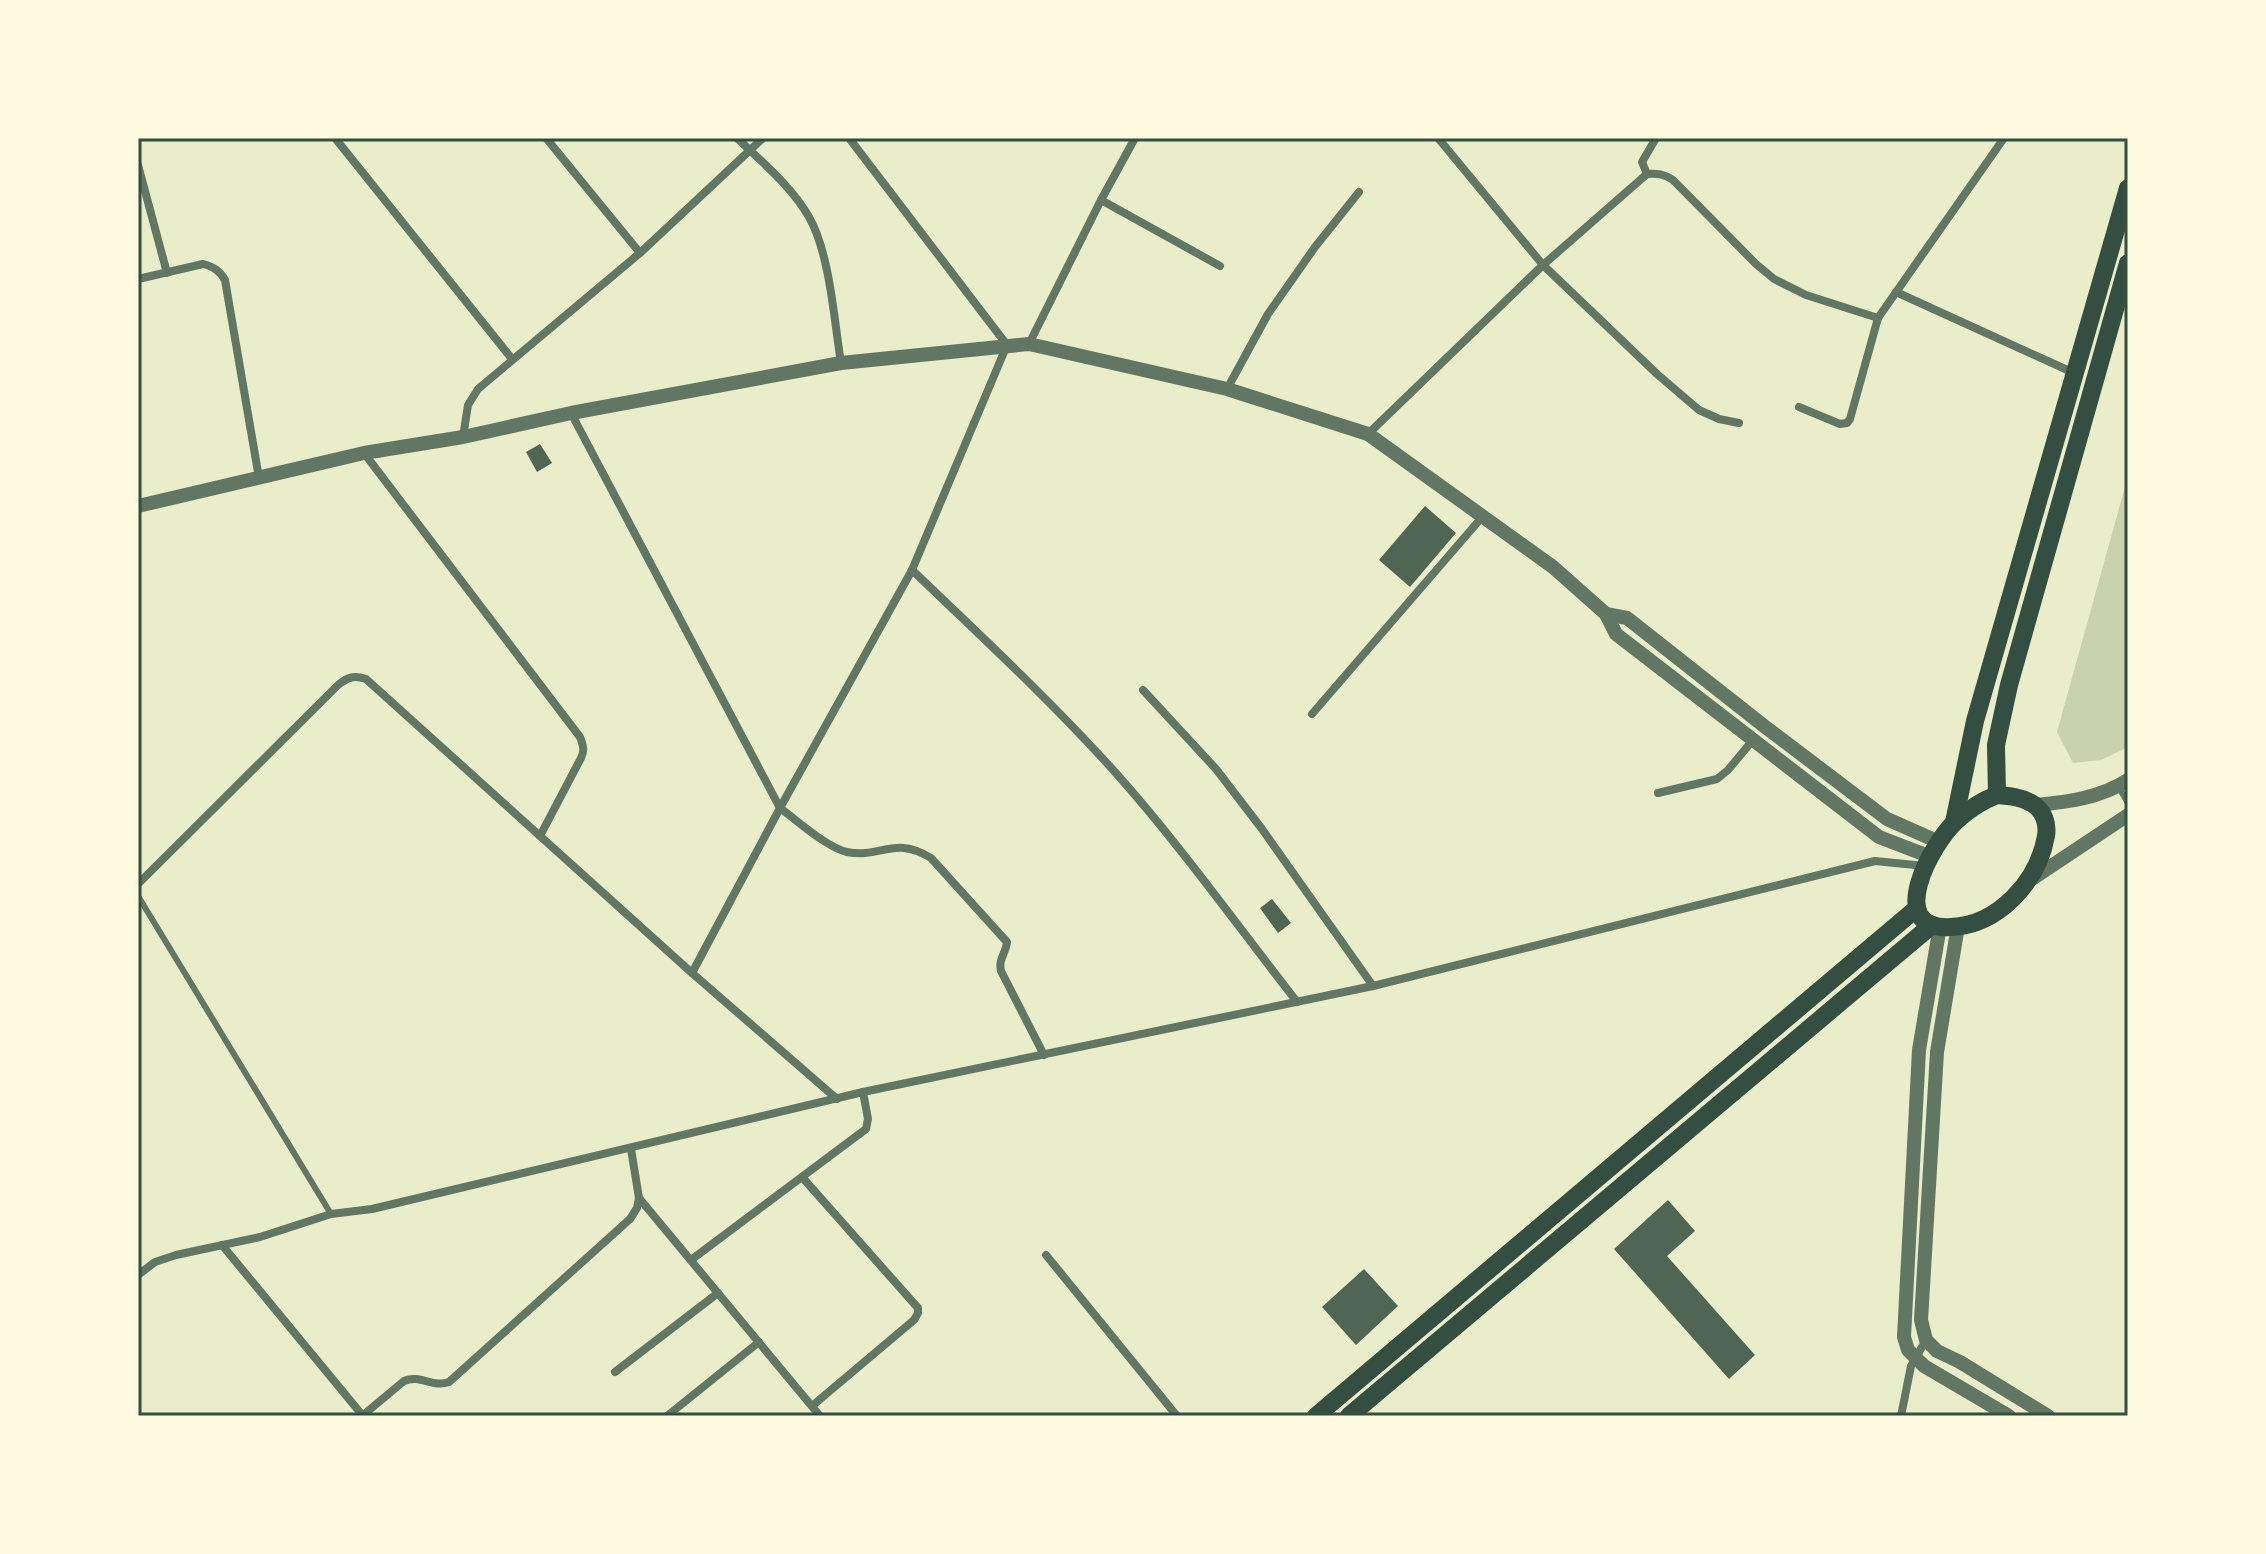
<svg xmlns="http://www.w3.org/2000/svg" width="2266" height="1554" font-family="Barlow,sans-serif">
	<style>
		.green { fill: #cad2ad }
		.building { fill: #4f6655 }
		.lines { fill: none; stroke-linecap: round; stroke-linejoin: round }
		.service { stroke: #617663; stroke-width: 6 }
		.minor { stroke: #617663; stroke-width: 8 }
		.tertiary { stroke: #617663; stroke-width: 14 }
		.primary { stroke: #344e41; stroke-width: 18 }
		.neatline { fill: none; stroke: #344e41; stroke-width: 3 }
	</style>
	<rect width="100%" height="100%" fill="#e9edc9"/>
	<path class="green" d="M 2128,476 L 2128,747 L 2101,760 L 2073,763 L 2057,732 Z"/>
	<g class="building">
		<path d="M 540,444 L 552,463 L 537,472 L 526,452 Z"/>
		<path d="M 1425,506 L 1456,533 L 1410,587 L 1379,560 Z"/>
		<path d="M 1272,899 L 1291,923 L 1278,933 L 1260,908 Z"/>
		<path d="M 1668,1200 L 1695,1231 L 1667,1256 L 1755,1355 L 1729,1379 L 1614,1249 Z"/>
		<path d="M 1364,1269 L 1398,1306 L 1356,1345 L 1322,1307 Z"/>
	</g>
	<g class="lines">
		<g class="service">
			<path d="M 2118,786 L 2128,803"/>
			<path d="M 138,896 L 331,1214"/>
		</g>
		<g class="minor">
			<path d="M 335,138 L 512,359"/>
			<path d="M 546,138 L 640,253"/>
			<path d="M 737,138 C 762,162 792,187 809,217 C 830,254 834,320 841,363"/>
			<path d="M 1438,138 L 1543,265 L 1657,374 L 1699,410 L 1719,419 L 1739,423"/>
			<path d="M 138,165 L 167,273"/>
			<path d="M 1647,174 L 1642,162 L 1656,138"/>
			<path d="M 1101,200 L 1220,266"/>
			<path d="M 138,279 L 203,264 C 214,267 220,271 225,280 L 259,478"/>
			<path d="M 1896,292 L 2074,373"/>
			<path d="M 1029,344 L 1101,200 L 1135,138"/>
			<path d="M 1227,389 L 1268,314 L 1315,247 L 1359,192"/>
			<path d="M 1799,407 L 1840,424 L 1847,423 L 1850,419 L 1878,318"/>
			<path d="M 571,413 L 780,808 C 798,821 826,847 847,852 C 880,859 895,835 931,858 L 1007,942 C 1006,953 998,959 1001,971 L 1044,1055"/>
			<path d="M 1368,434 L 1543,265 L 1647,174 C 1657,173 1664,174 1673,180 L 1756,264 L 1774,279 L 1806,295 L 1878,318 L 2004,138"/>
			<path d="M 463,437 L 468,405 L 478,389 L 640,253 L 763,138"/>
			<path d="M 364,453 L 580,737 C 583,745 585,750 581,758 L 540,836"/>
			<path d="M 912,570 C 981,636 1051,701 1115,772 C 1180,845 1237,925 1297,1002"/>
			<path d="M 1143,690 L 1216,769 L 1262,829 L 1373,986"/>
			<path d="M 1312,714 L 1483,516"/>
			<path d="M 1658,793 L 1717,779 L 1728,770 L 1753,740"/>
			<path d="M 138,884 L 338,685 C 348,677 354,675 366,679 L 692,973"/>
			<path d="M 837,1099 L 692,973 L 780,808 L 912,570 L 1007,345 L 849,138"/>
			<path d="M 802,1177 L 918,1308 L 918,1313 L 914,1320 L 812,1406"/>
			<path d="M 639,1198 L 820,1416"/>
			<path d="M 222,1245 L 363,1416"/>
			<path d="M 1046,1255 L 1177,1416"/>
			<path d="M 691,1260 L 866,1129 L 868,1119 L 863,1092"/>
			<path d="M 138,1275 L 155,1262 L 176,1255 L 260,1237 L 331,1214 L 372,1209 L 863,1092 L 1373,986 L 1875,861 L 1925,866"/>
			<path d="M 615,1372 L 718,1293"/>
			<path d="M 362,1416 L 404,1381 C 420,1374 433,1388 449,1382 L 630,1219 L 637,1208 L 639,1198 L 631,1149"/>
			<path d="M 667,1416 L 759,1342"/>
			<path d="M 1901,1416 L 1911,1366 L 1926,1340"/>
		</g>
		<g class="tertiary">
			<path d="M 138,506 L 364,453 L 463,437 L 571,413 L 841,363 L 1029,344 L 1227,389 L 1368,434 L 1553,567 L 1606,614 L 1616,634 L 1879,837 L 1931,857"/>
			<path d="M 1606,614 L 1627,618 L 1764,726 L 1887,819 L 1939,842"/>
			<path d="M 2036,805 C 2068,802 2100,798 2128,780"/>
			<path d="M 2029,881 L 2128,815"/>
			<path d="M 1940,926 L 1919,1050 L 1904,1337 L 1908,1350 L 1924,1366 L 2009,1416"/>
			<path d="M 1958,926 L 1937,1052 L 1921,1320 L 1926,1340 L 1937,1351 L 1960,1362 L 2048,1416"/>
		</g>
		<g class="primary">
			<path d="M 1997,795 L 1996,745 L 2009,685 L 2128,263"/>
			<path d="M 1997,795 C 2010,796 2022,797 2033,804 C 2044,811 2048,824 2046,836 C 2038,881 1999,925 1951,927 C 1883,931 1932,843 1956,821 C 1969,809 1981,801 1997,795 Z"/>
			<path d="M 1954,822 L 1975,721 L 2128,188"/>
			<path d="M 1316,1416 L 1917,908"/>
			<path d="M 1349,1416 L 1932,925"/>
		</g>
	</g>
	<rect width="2266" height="1554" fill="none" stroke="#fefae0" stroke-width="280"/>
	<rect x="140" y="140" width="1986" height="1274" class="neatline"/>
</svg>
